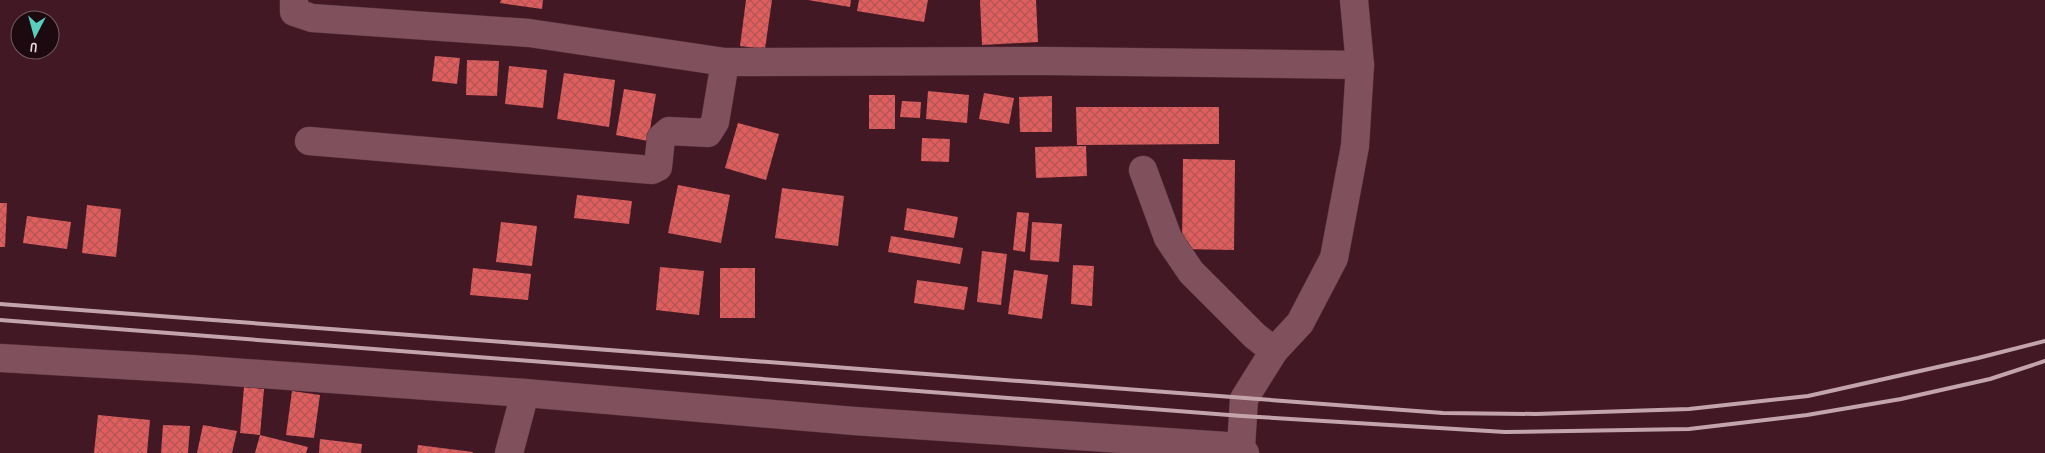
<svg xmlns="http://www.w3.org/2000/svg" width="2045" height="453" font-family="'Sofia Sans Condensed',sans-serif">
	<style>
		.building { fill: url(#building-cross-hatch) }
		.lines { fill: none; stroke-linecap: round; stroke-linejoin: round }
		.street-casing { stroke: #57343f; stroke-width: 29 }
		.street { stroke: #81505d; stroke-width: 28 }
		.rail { stroke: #c4a4ac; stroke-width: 4 }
	</style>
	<defs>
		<pattern id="building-cross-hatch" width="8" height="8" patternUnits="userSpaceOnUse" patternTransform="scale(1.25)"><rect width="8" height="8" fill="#e05e5e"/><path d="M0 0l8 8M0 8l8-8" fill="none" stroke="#b25555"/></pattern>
	</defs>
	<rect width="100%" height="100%" fill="#421825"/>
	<g class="building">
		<path d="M 501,0 L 543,0 L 542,9 L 500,3 Z"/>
		<path d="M 746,0 L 772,0 L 765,49 L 740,46 Z"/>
		<path d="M 808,0 L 851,0 L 850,7 Z"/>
		<path d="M 859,0 L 928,0 L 924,22 L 857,11 Z"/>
		<path d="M 980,0 L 1036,0 L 1038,42 L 982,45 Z"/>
		<path d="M 435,56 L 460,58 L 457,84 L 432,81 Z"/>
		<path d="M 467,60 L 499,61 L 497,96 L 466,95 Z"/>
		<path d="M 509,66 L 547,70 L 543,108 L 505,104 Z"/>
		<path d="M 564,73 L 615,80 L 609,127 L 557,119 Z"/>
		<path d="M 624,89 L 656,94 L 648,141 L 616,135 Z"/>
		<path d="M 928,91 L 969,95 L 967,123 L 926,119 Z"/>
		<path d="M 984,93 L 1014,98 L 1009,124 L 979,119 Z"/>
		<rect x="869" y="95" width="26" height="34"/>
		<path d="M 1052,96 L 1052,132 L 1020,132 L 1019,97 Z"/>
		<path d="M 902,101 L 921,102 L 920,118 L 900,117 Z"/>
		<path d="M 1076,107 L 1219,107 L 1219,144 L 1077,145 Z"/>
		<path d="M 738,123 L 779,134 L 766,180 L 725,168 Z"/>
		<path d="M 922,138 L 950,139 L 949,162 L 921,161 Z"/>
		<path d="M 1086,146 L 1087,176 L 1036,178 L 1035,147 Z"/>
		<path d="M 1183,159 L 1235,160 L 1234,250 L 1182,249 Z"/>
		<path d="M 678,185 L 730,195 L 721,243 L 668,233 Z"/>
		<path d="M 782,188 L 844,196 L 838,246 L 775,238 Z"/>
		<path d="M 577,195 L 632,201 L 629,224 L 574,218 Z"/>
		<path d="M 0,203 L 7,203 L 5,247 L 0,247 Z"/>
		<path d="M 87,205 L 121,209 L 116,257 L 82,253 Z"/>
		<path d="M 907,208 L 958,217 L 954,238 L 904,230 Z"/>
		<path d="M 1017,212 L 1029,213 L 1025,252 L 1013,250 Z"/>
		<path d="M 27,216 L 71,222 L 67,249 L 23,243 Z"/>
		<path d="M 501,222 L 537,226 L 532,266 L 496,262 Z"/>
		<path d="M 1032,222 L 1062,224 L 1059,262 L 1030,260 Z"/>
		<path d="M 891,236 L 963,248 L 960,264 L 888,252 Z"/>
		<path d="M 982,251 L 1007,254 L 1001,305 L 977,302 Z"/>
		<path d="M 1073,265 L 1094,266 L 1092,306 L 1071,304 Z"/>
		<path d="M 660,267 L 704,271 L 699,315 L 656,310 Z"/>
		<path d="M 473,268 L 531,274 L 528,300 L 470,295 Z"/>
		<rect x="720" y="268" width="35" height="50"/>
		<path d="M 1014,270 L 1048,275 L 1042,319 L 1008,314 Z"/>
		<path d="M 917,280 L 968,287 L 964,310 L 914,303 Z"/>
		<path d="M 244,387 L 264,389 L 260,435 L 308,447 L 306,453 L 255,453 L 260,435 L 240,433 Z"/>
		<path d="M 292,391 L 320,395 L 314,438 L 286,435 Z"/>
		<path d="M 98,415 L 150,420 L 147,453 L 94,453 Z"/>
		<path d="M 163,425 L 190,426 L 188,453 L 161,453 Z"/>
		<path d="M 203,425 L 237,431 L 232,453 L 197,453 Z"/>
		<path d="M 320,439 L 362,444 L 361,453 L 319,453 Z"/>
		<path d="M 418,445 L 473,452 L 473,453 L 417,453 Z"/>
	</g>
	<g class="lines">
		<g class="street-casing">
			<g id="street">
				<path d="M 294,0 L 294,12 L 312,18 L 529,33 L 725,62 L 1048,61 L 1360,65"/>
				<path d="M 309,141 L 652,170 L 658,167 L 661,138 L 669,131 L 708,133 L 715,122 L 725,62"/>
				<path d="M 1143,170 L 1168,238 L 1191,272 L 1255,336 L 1274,351"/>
				<path d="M 0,358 L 191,369 L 525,393 L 854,421 L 1241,447"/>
				<path d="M 509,453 L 525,393"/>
				<path d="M 1245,453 L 1241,447 L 1244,399 L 1274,351 L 1300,323 L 1334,258 L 1355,146 L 1360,65 L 1354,0"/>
			</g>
		</g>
		<use href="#street" class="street"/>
		<g class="rail">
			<path d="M 0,304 L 1443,413 L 1536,414 L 1689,409 L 1808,396 L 1978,358 L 2045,341"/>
			<path d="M 0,320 L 1242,416 L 1505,432 L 1689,429 L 1807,415 L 1901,399 L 1990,379 L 2045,361"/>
		</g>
	</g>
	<g transform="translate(35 35) rotate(186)"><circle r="24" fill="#1d0a10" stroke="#725b61"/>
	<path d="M0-4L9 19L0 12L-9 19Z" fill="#59cebe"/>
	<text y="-8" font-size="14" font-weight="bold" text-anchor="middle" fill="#f1d4da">U</text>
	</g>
</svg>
